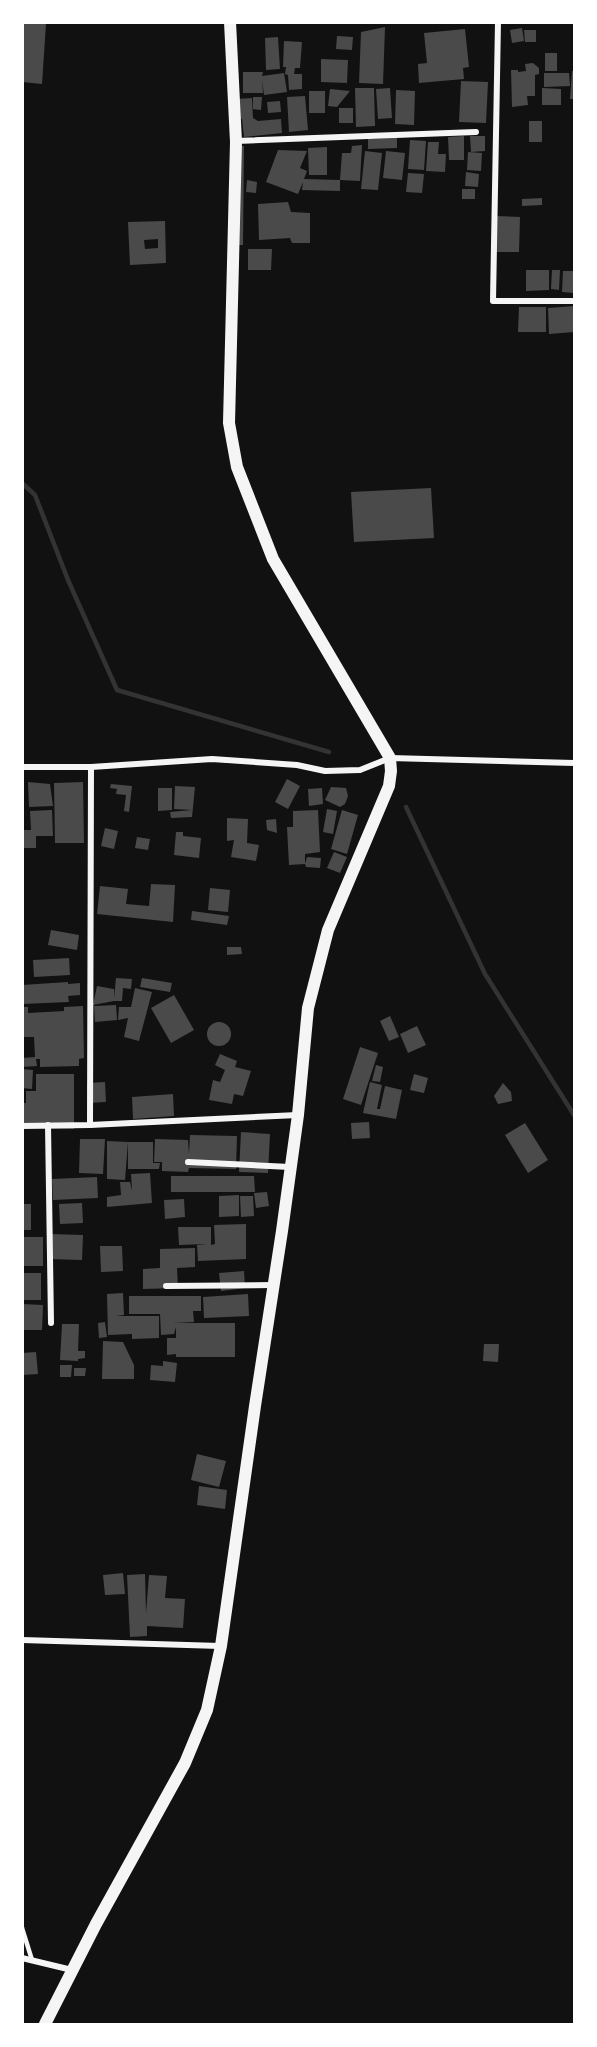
<svg xmlns="http://www.w3.org/2000/svg" width="597" height="2047" font-family="'Source Sans 3',sans-serif">
	<style>
		.lines { fill: none; stroke-linecap: round; stroke-linejoin: round }
		.stream { stroke: #333; stroke-width: 4.5 }
		.building { fill: #4a4a4a; fill-rule: evenodd }
		.service { stroke: #f5f5f5; stroke-width: 4.5 }
		.minor { stroke: #f5f5f5; stroke-width: 6 }
		.secondary { stroke: #f5f5f5; stroke-width: 12 }
	</style>
	<rect width="100%" height="100%" fill="#111"/>
	<g class="lines">
		<g class="stream">
			<path d="M 22,483 L 35,495 L 68,580 L 117,690 L 329,752"/>
			<path d="M 406,807 L 485,974 L 574,1115"/>
		</g>
	</g>
	<g class="building">
		<path d="M 22,22 L 46,24 L 42,84 L 22,82 Z"/>
		<path d="M 385,27 L 383,84 L 359,83 L 361,32 Z"/>
		<path d="M 522,28 L 524,41 L 512,43 L 510,30 Z"/>
		<path d="M 465,29 L 469,67 L 463,68 L 464,79 L 419,83 L 418,64 L 427,63 L 424,33 Z"/>
		<path d="M 524,30 L 536,30 L 536,42 L 525,42 Z"/>
		<path d="M 337,36 L 353,37 L 352,50 L 336,49 Z"/>
		<path d="M 278,37 L 280,69 L 266,70 L 265,38 Z"/>
		<path d="M 284,41 L 302,42 L 300,68 L 295,68 L 294,74 L 302,74 L 302,89 L 289,90 L 288,75 L 285,74 L 286,67 L 283,67 Z"/>
		<rect x="545" y="53" width="12" height="18"/>
		<path d="M 321,59 L 348,60 L 347,83 L 321,82 Z"/>
		<path d="M 533,63 L 539,68 L 539,74 L 535,75 L 535,96 L 527,96 L 528,105 L 512,107 L 511,70 L 518,70 L 518,72 L 526,71 L 525,64 Z"/>
		<path d="M 572,71 L 574,71 L 574,99 L 570,99 Z"/>
		<path d="M 243,72 L 263,72 L 262,76 L 284,73 L 287,92 L 264,95 L 262,79 L 263,93 L 243,93 Z"/>
		<path d="M 544,73 L 569,73 L 570,86 L 544,87 Z"/>
		<path d="M 461,81 L 488,82 L 486,123 L 459,122 Z"/>
		<path d="M 355,88 L 374,88 L 375,126 L 356,127 Z"/>
		<path d="M 390,88 L 392,118 L 378,119 L 376,89 Z"/>
		<path d="M 542,88 L 561,89 L 561,105 L 542,105 Z"/>
		<path d="M 330,89 L 350,91 L 337,107 L 328,106 Z"/>
		<path d="M 396,90 L 415,91 L 414,125 L 395,124 Z"/>
		<rect x="309" y="91" width="16" height="22"/>
		<path d="M 305,96 L 308,130 L 289,132 L 287,97 Z"/>
		<path d="M 253,97 L 262,97 L 261,110 L 253,109 Z"/>
		<path d="M 252,98 L 253,118 L 258,121 L 281,119 L 282,133 L 244,137 L 242,119 L 236,118 L 236,99 Z"/>
		<path d="M 280,101 L 281,112 L 268,113 L 267,102 Z"/>
		<rect x="339" y="108" width="14" height="15"/>
		<rect x="529" y="121" width="13" height="21"/>
		<path d="M 464,136 L 464,160 L 449,160 L 448,137 Z"/>
		<path d="M 470,136 L 485,136 L 485,151 L 471,152 Z"/>
		<path d="M 397,138 L 397,148 L 368,149 L 368,139 Z"/>
		<path d="M 410,140 L 426,141 L 424,170 L 408,169 Z"/>
		<path d="M 428,142 L 439,142 L 438,154 L 446,154 L 445,172 L 426,171 Z"/>
		<path d="M 362,145 L 360,181 L 340,180 L 342,153 L 351,153 L 352,146 Z"/>
		<path d="M 236,146 L 244,146 L 243,245 L 236,245 Z"/>
		<path d="M 327,147 L 327,175 L 309,175 L 308,148 Z"/>
		<path d="M 278,150 L 307,151 L 300,168 L 307,171 L 304,179 L 340,180 L 340,191 L 302,190 L 303,182 L 298,194 L 266,182 Z"/>
		<path d="M 365,151 L 382,153 L 378,190 L 361,189 Z"/>
		<path d="M 386,151 L 405,153 L 402,180 L 383,178 Z"/>
		<path d="M 468,152 L 482,153 L 481,171 L 467,170 Z"/>
		<path d="M 466,172 L 479,174 L 478,187 L 465,186 Z"/>
		<path d="M 408,173 L 424,174 L 422,193 L 406,192 Z"/>
		<path d="M 247,180 L 257,182 L 256,193 L 246,192 Z"/>
		<rect x="462" y="189" width="13" height="10"/>
		<path d="M 542,198 L 542,205 L 522,206 L 522,199 Z"/>
		<path d="M 288,202 L 291,212 L 310,213 L 310,243 L 292,243 L 290,238 L 259,240 L 258,204 Z"/>
		<path d="M 496,216 L 520,217 L 519,252 L 494,252 Z"/>
		<path d="M 165,221 L 166,263 L 130,265 L 128,222 ZM 158,239 L 158,248 L 145,249 L 144,240 Z"/>
		<path d="M 248,249 L 272,249 L 271,270 L 248,270 Z"/>
		<path d="M 526,270 L 549,270 L 549,290 L 526,291 Z"/>
		<path d="M 552,270 L 560,270 L 559,290 L 551,289 Z"/>
		<path d="M 563,271 L 574,271 L 574,293 L 562,292 Z"/>
		<path d="M 574,306 L 574,332 L 549,334 L 548,308 Z"/>
		<path d="M 519,307 L 546,307 L 546,332 L 518,332 Z"/>
		<path d="M 431,488 L 434,538 L 354,542 L 351,492 Z"/>
		<path d="M 287,779 L 300,786 L 288,809 L 275,802 Z"/>
		<path d="M 28,782 L 50,784 L 53,806 L 29,807 Z"/>
		<path d="M 83,782 L 84,843 L 55,843 L 54,783 Z"/>
		<path d="M 111,784 L 132,786 L 129,812 L 124,811 L 126,795 L 116,794 L 117,789 L 110,788 Z"/>
		<path d="M 175,786 L 195,787 L 192,817 L 171,818 L 170,812 L 192,810 L 174,809 Z"/>
		<path d="M 331,787 L 346,788 L 348,796 L 345,804 L 340,807 L 325,800 Z"/>
		<path d="M 158,788 L 172,788 L 172,810 L 158,811 Z"/>
		<path d="M 322,788 L 323,804 L 309,806 L 308,789 Z"/>
		<path d="M 327,809 L 337,811 L 333,834 L 323,832 Z"/>
		<path d="M 52,810 L 53,836 L 36,836 L 36,848 L 22,848 L 22,830 L 31,830 L 30,811 Z"/>
		<path d="M 318,810 L 320,852 L 305,854 L 305,864 L 307,857 L 321,858 L 320,868 L 306,867 L 305,864 L 289,865 L 287,827 L 293,827 L 293,811 Z"/>
		<path d="M 342,810 L 358,815 L 347,854 L 331,849 Z"/>
		<path d="M 227,818 L 248,819 L 247,843 L 259,845 L 256,861 L 231,857 L 234,840 L 227,841 Z"/>
		<path d="M 276,819 L 277,833 L 267,830 L 266,820 Z"/>
		<path d="M 105,828 L 118,831 L 114,849 L 101,846 Z"/>
		<path d="M 176,832 L 183,832 L 183,836 L 201,838 L 199,858 L 174,855 Z"/>
		<path d="M 137,837 L 150,839 L 148,850 L 135,848 Z"/>
		<path d="M 334,852 L 347,857 L 340,873 L 327,868 Z"/>
		<path d="M 151,884 L 175,885 L 173,922 L 97,914 L 100,886 L 128,889 L 126,904 L 149,906 Z"/>
		<path d="M 210,888 L 230,890 L 228,912 L 208,910 Z"/>
		<path d="M 192,911 L 229,916 L 227,925 L 191,920 Z"/>
		<path d="M 51,930 L 79,935 L 77,950 L 48,945 Z"/>
		<path d="M 227,947 L 241,947 L 242,954 L 227,955 Z"/>
		<path d="M 69,958 L 70,975 L 34,977 L 33,960 Z"/>
		<path d="M 116,978 L 132,979 L 131,989 L 123,988 L 122,1001 L 114,1001 L 93,1005 L 97,986 L 114,989 L 114,998 Z"/>
		<path d="M 142,978 L 172,983 L 170,992 L 140,987 Z"/>
		<path d="M 68,982 L 68,984 L 80,983 L 80,995 L 68,996 L 69,1002 L 22,1004 L 22,985 Z"/>
		<path d="M 135,988 L 152,992 L 139,1041 L 124,1037 L 128,1018 L 118,1020 L 119,1007 L 131,1007 Z"/>
		<path d="M 174,995 L 194,1030 L 171,1043 L 151,1008 Z"/>
		<path d="M 116,1005 L 117,1020 L 95,1022 L 94,1006 Z"/>
		<path d="M 83,1006 L 84,1058 L 79,1059 L 79,1066 L 40,1067 L 40,1059 L 36,1059 L 37,1066 L 22,1067 L 22,1058 L 35,1057 L 34,1037 L 22,1037 L 22,1007 L 28,1007 L 28,1013 L 64,1011 L 64,1007 Z"/>
		<path d="M 390,1016 L 399,1037 L 389,1041 L 380,1021 Z"/>
		<circle cx="219" cy="1034" r="12"/>
		<path d="M 417,1026 L 426,1045 L 408,1053 L 400,1034 Z"/>
		<path d="M 360,1047 L 378,1053 L 361,1105 L 343,1099 Z"/>
		<path d="M 220,1054 L 237,1061 L 235,1067 L 251,1071 L 243,1096 L 234,1094 L 232,1104 L 209,1100 L 213,1080 L 220,1082 L 225,1070 L 215,1065 Z"/>
		<path d="M 376,1065 L 383,1067 L 380,1082 L 372,1081 Z"/>
		<path d="M 22,1069 L 33,1070 L 32,1089 L 22,1088 Z"/>
		<path d="M 36,1074 L 74,1074 L 74,1129 L 22,1128 L 22,1103 L 26,1103 L 26,1091 L 36,1091 Z"/>
		<path d="M 414,1074 L 428,1078 L 424,1093 L 410,1090 Z"/>
		<path d="M 105,1082 L 106,1102 L 87,1103 L 87,1083 Z"/>
		<path d="M 370,1082 L 382,1085 L 377,1109 L 380,1109 L 385,1086 L 402,1090 L 396,1119 L 363,1113 Z"/>
		<path d="M 503,1083 L 511,1092 L 512,1101 L 498,1104 L 494,1096 Z"/>
		<path d="M 173,1094 L 174,1116 L 133,1119 L 132,1097 Z"/>
		<path d="M 369,1122 L 370,1138 L 352,1139 L 351,1123 Z"/>
		<path d="M 525,1123 L 548,1160 L 528,1173 L 505,1135 Z"/>
		<path d="M 241,1132 L 270,1134 L 268,1173 L 239,1172 Z"/>
		<path d="M 190,1135 L 237,1136 L 236,1169 L 189,1168 L 188,1172 L 162,1171 L 162,1162 L 154,1162 L 155,1139 L 188,1140 L 189,1154 Z"/>
		<path d="M 80,1139 L 105,1139 L 103,1174 L 79,1173 Z"/>
		<path d="M 107,1141 L 128,1142 L 125,1180 L 107,1179 Z"/>
		<path d="M 128,1142 L 153,1142 L 153,1163 L 160,1163 L 159,1169 L 128,1169 Z"/>
		<path d="M 150,1173 L 152,1203 L 107,1207 L 107,1197 L 121,1195 L 120,1182 L 130,1182 L 132,1191 L 131,1174 Z"/>
		<path d="M 171,1176 L 254,1176 L 255,1192 L 171,1192 Z"/>
		<path d="M 97,1177 L 98,1198 L 53,1200 L 52,1179 Z"/>
		<path d="M 267,1192 L 269,1206 L 256,1208 L 254,1193 Z"/>
		<path d="M 239,1195 L 239,1216 L 219,1217 L 219,1196 Z"/>
		<path d="M 240,1196 L 253,1196 L 254,1216 L 241,1217 Z"/>
		<path d="M 184,1199 L 185,1217 L 165,1219 L 164,1200 Z"/>
		<path d="M 82,1203 L 83,1223 L 60,1224 L 59,1204 Z"/>
		<rect x="22" y="1204" width="9" height="26"/>
		<path d="M 246,1224 L 246,1259 L 198,1261 L 197,1245 L 206,1244 L 179,1245 L 178,1227 L 211,1227 L 211,1245 L 215,1244 L 214,1225 Z"/>
		<path d="M 50,1234 L 83,1235 L 82,1260 L 49,1259 Z"/>
		<rect x="22" y="1237" width="21" height="29"/>
		<path d="M 100,1246 L 122,1246 L 123,1271 L 101,1272 Z"/>
		<path d="M 195,1248 L 195,1267 L 177,1268 L 178,1288 L 143,1289 L 143,1269 L 160,1268 L 160,1249 Z"/>
		<path d="M 244,1271 L 245,1288 L 221,1291 L 219,1273 Z"/>
		<rect x="22" y="1273" width="19" height="27"/>
		<path d="M 123,1293 L 124,1315 L 116,1316 L 159,1316 L 159,1338 L 132,1339 L 132,1334 L 108,1335 L 107,1294 Z"/>
		<path d="M 248,1294 L 249,1316 L 204,1318 L 203,1297 Z"/>
		<path d="M 129,1296 L 201,1296 L 201,1311 L 193,1311 L 194,1322 L 174,1323 L 235,1323 L 235,1357 L 176,1357 L 176,1354 L 167,1355 L 167,1338 L 176,1338 L 176,1327 L 174,1334 L 161,1335 L 160,1314 L 129,1314 Z"/>
		<path d="M 22,1304 L 43,1305 L 42,1330 L 22,1330 Z"/>
		<path d="M 105,1322 L 107,1337 L 99,1338 L 98,1323 Z"/>
		<path d="M 62,1324 L 79,1324 L 78,1351 L 85,1351 L 85,1358 L 78,1359 L 78,1361 L 60,1360 Z"/>
		<path d="M 103,1341 L 123,1342 L 134,1365 L 134,1379 L 102,1379 Z"/>
		<path d="M 484,1344 L 499,1344 L 498,1362 L 483,1361 Z"/>
		<path d="M 36,1352 L 38,1374 L 22,1375 L 22,1353 Z"/>
		<path d="M 163,1361 L 177,1363 L 175,1382 L 150,1380 L 151,1365 L 163,1366 Z"/>
		<path d="M 60,1365 L 72,1365 L 71,1377 L 60,1377 Z"/>
		<path d="M 74,1368 L 86,1368 L 85,1376 L 74,1376 Z"/>
		<path d="M 197,1454 L 226,1461 L 219,1487 L 191,1480 Z"/>
		<path d="M 199,1486 L 227,1490 L 225,1509 L 197,1505 Z"/>
		<path d="M 123,1573 L 125,1594 L 105,1595 L 103,1575 Z"/>
		<path d="M 145,1574 L 146,1613 L 149,1575 L 167,1576 L 165,1598 L 185,1599 L 183,1628 L 147,1626 L 147,1636 L 130,1637 L 127,1575 Z"/>
	</g>
	<g class="lines">
		<path class="service" d="M 22,1928 L 32,1960"/>
		<g class="minor">
			<path d="M 498,22 L 493,301 L 574,301"/>
			<path d="M 236,141 L 476,132"/>
			<path d="M 22,767 L 91,767 L 212,759 L 297,765 L 325,771 L 360,770 L 390,758 L 574,763"/>
			<path d="M 48,1125 L 51,1323"/>
			<path d="M 90,1125 L 91,767"/>
			<path d="M 22,1126 L 90,1125 L 298,1115"/>
			<path d="M 188,1162 L 290,1167"/>
			<path d="M 166,1286 L 273,1285"/>
			<path d="M 22,1640 L 220,1646"/>
			<path d="M 22,1958 L 72,1970"/>
		</g>
		<path class="secondary" d="M 45,2024 L 96,1924 L 185,1763 L 207,1710 L 221,1646 L 255,1406 L 282,1231 L 298,1115 L 308,1008 L 328,930 L 389,786 L 391,771 L 390,758 L 273,559 L 237,467 L 229,423 L 236,142 L 230,22"/>
	</g>
	<rect width="597" height="2047" fill="none" stroke="#ffffff" stroke-width="48"/>
</svg>
